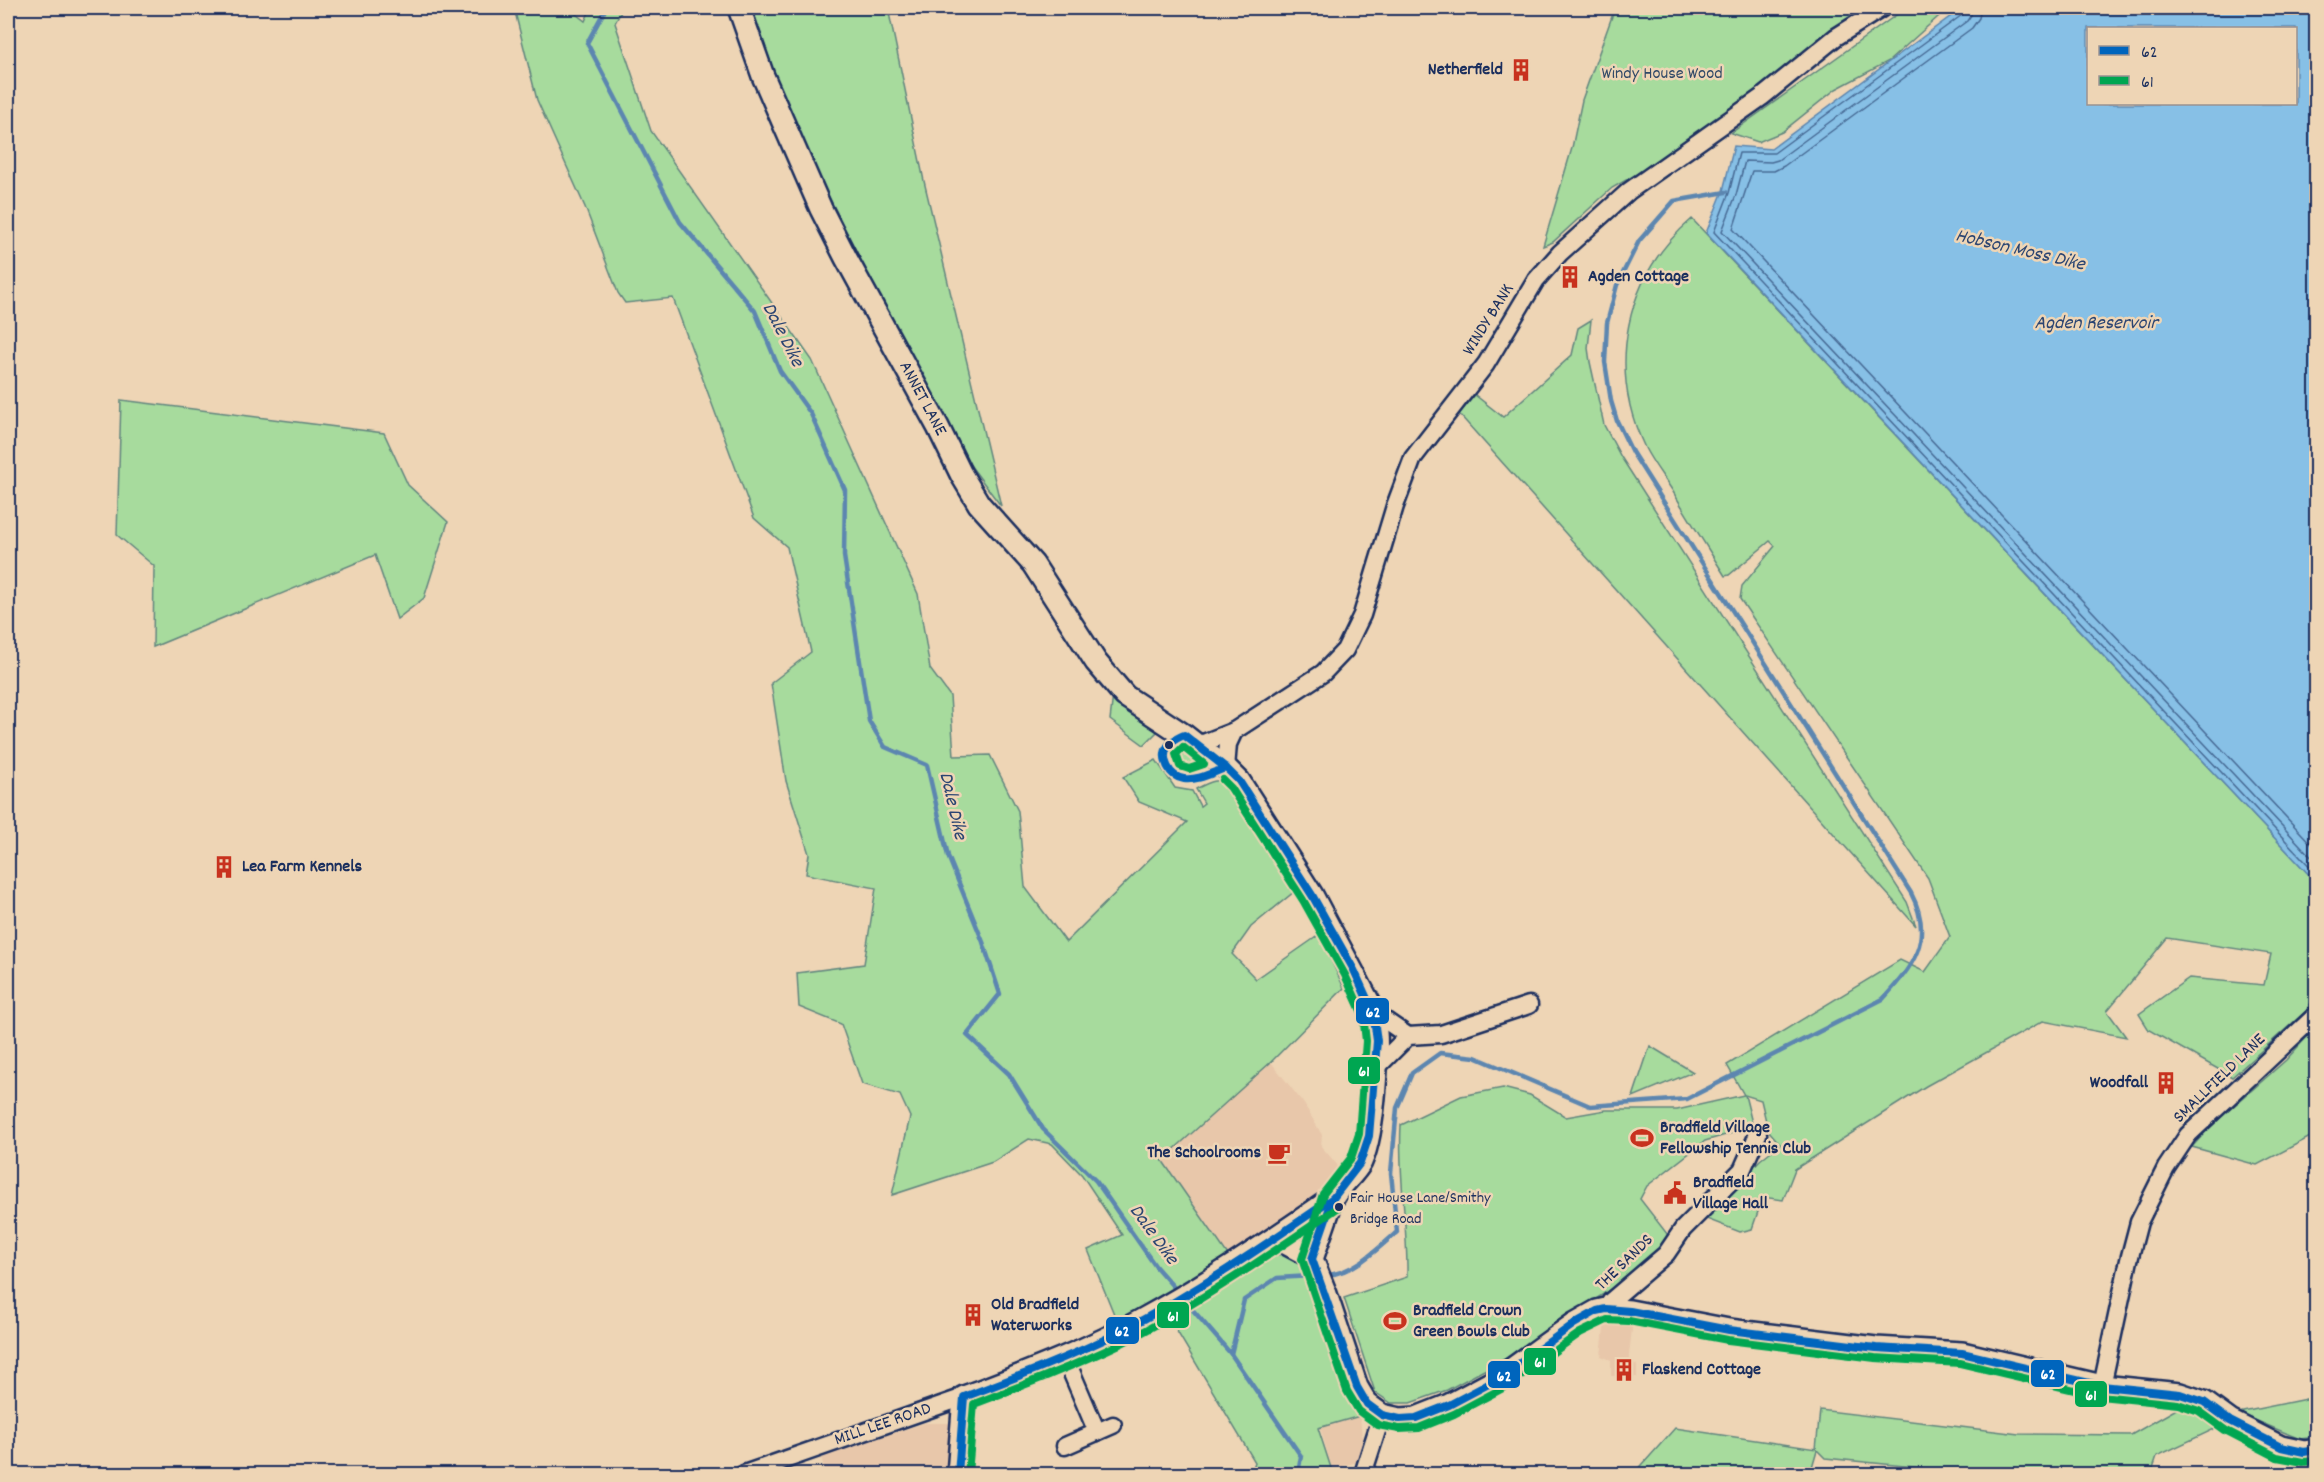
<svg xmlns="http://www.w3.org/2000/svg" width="2324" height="1482" font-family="Dekko,sans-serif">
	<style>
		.built { fill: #e8c7aa }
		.green { fill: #a7db9d; stroke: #61857e; stroke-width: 1.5 }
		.water { fill: #87c0e6; stroke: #5c86b0; stroke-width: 1.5; fill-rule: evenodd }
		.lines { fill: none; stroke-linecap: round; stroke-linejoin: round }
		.shore { stroke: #466994; stroke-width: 1.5 }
		.stream { stroke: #5c86b0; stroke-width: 4.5 }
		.minor-casing { stroke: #1b2f5e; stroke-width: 21 }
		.tertiary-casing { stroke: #1b2f5e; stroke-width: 26 }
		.minor { stroke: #eed5b5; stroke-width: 16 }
		.tertiary { stroke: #eed5b5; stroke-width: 21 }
		.bus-1-casing { stroke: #eed5b5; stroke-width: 12 }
		.bus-2-casing { stroke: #eed5b5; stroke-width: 12 }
		.bus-1 { stroke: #0065bd; stroke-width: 8 }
		.bus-2 { stroke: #00a651; stroke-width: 8 }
		.bus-dot { fill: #1b2f5e; stroke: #eed5b5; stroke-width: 2 }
		.labels { text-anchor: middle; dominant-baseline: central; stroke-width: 5; stroke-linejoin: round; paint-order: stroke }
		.bus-label { font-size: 16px; fill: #1b2f5e; stroke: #eed5b5; text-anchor: start }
		.poi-label { font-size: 18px; font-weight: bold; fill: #1b2f5e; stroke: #eed5b5; text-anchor: start }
		.park-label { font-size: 18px; fill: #304967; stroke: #eed5b5 }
		.street-label { font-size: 18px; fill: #1b2f5e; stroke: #eed5b5 }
		.water-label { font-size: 20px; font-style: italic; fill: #2b4572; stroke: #eed5b5 }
		.line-badge { stroke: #eed5b5; stroke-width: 2 }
		.badge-label { font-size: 16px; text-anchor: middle; font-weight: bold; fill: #fff }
	</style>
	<rect width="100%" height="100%" fill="#eed5b5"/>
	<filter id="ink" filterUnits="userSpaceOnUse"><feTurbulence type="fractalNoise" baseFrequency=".0167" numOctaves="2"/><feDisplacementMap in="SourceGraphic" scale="12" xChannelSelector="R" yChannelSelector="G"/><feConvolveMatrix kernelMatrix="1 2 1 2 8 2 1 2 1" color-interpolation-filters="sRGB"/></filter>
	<g filter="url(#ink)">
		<g class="built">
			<path d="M 1271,1062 L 1304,1104 L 1322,1135 L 1321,1146 L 1340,1168 L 1309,1206 L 1228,1255 L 1162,1160 Z"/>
			<path d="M 1605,1319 L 1633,1321 L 1629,1355 L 1629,1362 L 1637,1365 L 1637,1377 L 1611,1376 L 1611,1360 L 1601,1356 Z"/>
			<path d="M 1360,1416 L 1364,1460 L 1332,1469 L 1320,1427 Z"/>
			<path d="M 925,1423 L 954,1423 L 951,1474 L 826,1474 L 821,1457 Z"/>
		</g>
		<g class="green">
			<path d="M 514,8 L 568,8 L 585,21 L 591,8 L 623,8 L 615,23 L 651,131 L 812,360 L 918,594 L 930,669 L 950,696 L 954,756 L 990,755 L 1018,811 L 1025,887 L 1066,942 L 1187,822 L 1139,802 L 1123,777 L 1156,760 L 1175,788 L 1192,791 L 1200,806 L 1204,803 L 1196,789 C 1208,783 1217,777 1229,784 L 1295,891 L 1251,927 L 1232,954 L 1256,979 L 1319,935 L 1344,988 L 1271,1062 L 1162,1160 L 1228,1255 L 1118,1324 L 1088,1250 L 1122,1235 L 1082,1175 L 1052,1144 L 1029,1139 L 993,1162 L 892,1195 L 910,1117 L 900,1095 L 862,1084 L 841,1024 L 799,1007 L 797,973 L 864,964 L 876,888 L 806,874 L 809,854 L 786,781 L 771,683 L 811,652 L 787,547 L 754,518 L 673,298 L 625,303 L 618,293 L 585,207 L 537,100 Z"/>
			<path d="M 752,8 L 888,8 L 924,181 L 1001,506 L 961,453 L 910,358 L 809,157 L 787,111 Z"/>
			<path d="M 1615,8 L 1866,8 L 1709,124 L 1649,167 L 1612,188 L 1553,242 L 1543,246 L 1572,148 L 1582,100 Z"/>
			<path d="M 1906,8 L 1948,8 L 1889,61 L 1836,89 L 1782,132 L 1758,142 L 1731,133 Z"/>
			<path d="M 1692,219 L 2316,882 L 2316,995 L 2306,1011 L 2232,1077 L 2149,1030 L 2139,1014 L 2189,978 L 2264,985 L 2271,954 L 2167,938 L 2107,1011 L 2126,1037 L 2043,1021 L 1926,1086 L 1795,1169 L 1783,1200 L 1763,1197 L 1752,1229 L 1740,1232 L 1704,1218 L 1760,1160 L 1780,1144 L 1768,1130 L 1761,1100 L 1745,1095 L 1753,1127 L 1705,1141 L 1647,1186 L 1640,1199 L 1671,1239 L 1663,1254 L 1514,1354 L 1447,1390 L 1410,1403 L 1391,1403 L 1375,1392 L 1344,1298 L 1407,1277 C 1408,1227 1398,1176 1401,1125 L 1461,1096 L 1503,1088 L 1530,1095 L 1566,1117 L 1606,1110 L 1677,1110 L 1744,1095 L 1727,1065 L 1900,960 L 1925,972 L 1950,937 L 1928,878 L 1740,599 L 1742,586 L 1775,546 L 1770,541 L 1729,575 L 1725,576 C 1707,547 1689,519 1672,490 C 1663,476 1652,462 1645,448 C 1607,368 1624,277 1692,219 Z"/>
			<path d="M 1591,320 L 1588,348 L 1590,362 L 1604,425 L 1621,457 L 1907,902 L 1916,926 L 1459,414 L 1475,395 L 1503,417 L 1572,355 L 1578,328 Z"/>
			<path d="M 121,400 L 384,433 L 408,485 L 448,522 L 424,598 L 397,619 L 375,555 L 153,647 L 154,566 L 117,535 Z"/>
			<path d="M 1113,695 L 1159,730 L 1144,745 L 1110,720 Z"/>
			<path d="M 1187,749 L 1207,765 L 1187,773 L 1180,768 L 1176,759 L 1179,753 Z"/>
			<path d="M 2316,1027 L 2316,1134 L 2257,1165 L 2192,1147 L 2210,1127 L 2286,1060 Z"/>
			<path d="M 1650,1046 L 1693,1072 L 1633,1097 Z"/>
			<path d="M 1282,1254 L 1292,1256 L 1306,1264 L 1322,1303 L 1360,1416 L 1318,1428 L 1333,1474 L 1251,1474 L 1255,1462 L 1169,1318 L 1267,1258 Z"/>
			<path d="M 2316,1397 L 2316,1437 L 2300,1439 L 2238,1413 Z"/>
			<path d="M 2189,1402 L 2223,1425 L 2157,1456 L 2151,1474 L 1984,1474 L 1825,1458 L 1817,1450 L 1810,1474 L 1634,1474 L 1675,1428 L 1816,1449 L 1820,1410 L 2019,1434 L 2131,1435 Z"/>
		</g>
		<path class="water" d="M 1962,8 L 2316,8 L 2316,882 L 1706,233 L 1723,191 L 1734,146 L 1771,149 ZM 2088,28 L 2296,28 L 2296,104 L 2088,104 Z"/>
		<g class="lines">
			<g class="shore">
				<path d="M 1964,8 L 1962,15 L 1774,153 L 1739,153 L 1729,193 L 1714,232 L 2316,873"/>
				<path d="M 1972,8 L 1971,15 L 1967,21 L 1778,160 L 1771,162 L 1745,161 L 1736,195 L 1722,231 L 2316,862"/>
				<path d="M 1981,8 L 1979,18 L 1972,28 L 1784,166 L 1774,171 L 1752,171 L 1733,229 L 2316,849"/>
			</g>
			<g class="stream">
				<path d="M 606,8 L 587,43 L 680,222 L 755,311 L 780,371 L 811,414 L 845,490 L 844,556 L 869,721 L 885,747 L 927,765 L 948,856 L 983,942 L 1000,994 L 967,1035 L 1009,1074 L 1043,1129 L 1096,1181 L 1156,1267 L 1178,1292"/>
				<path d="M 1326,1275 C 1352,1274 1377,1250 1397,1232 L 1391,1173 L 1397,1108 L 1412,1073 L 1440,1053 L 1475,1057 L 1590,1106 L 1687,1099 L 1883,999 C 1913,966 1935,939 1911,893 L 1632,452 L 1617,421 L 1611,401 L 1605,362 L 1607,323 L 1617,285 L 1639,241 L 1674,201 L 1726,192"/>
				<path d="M 1185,1301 L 1231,1354 L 1301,1456 L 1298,1474"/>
				<path d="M 1231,1354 L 1244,1300 L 1277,1278 L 1311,1276"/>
			</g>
			<g class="minor-casing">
				<g id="minor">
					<path d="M 1195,744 L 1206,742 L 1234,731"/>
					<path d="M 1226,768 L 1228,744 L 1234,731 L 1323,673 L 1345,650 L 1362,615 L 1395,506 L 1413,458 L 1486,364 L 1536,280 L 1560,253 L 1629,191 L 1762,97 L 1836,37 L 1882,8"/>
					<path d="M 1373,1012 L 1408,1036"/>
					<path d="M 1375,1069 L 1408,1036 L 1441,1034 L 1529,1005"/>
					<path d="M 1606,1309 L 1611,1301 L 1666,1254 L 1683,1229 L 1742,1170 L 1758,1134"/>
					<path d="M 1065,1357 L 1097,1432 L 1113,1425"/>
					<path d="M 2102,1386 L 2129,1260 L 2139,1222 L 2166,1168 L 2188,1135 L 2316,1015"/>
					<path d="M 1065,1446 L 1097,1432"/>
					<path d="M 744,1474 L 964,1397"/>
					<path d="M 1363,1474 L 1382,1415"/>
				</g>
			</g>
			<g class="tertiary-casing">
				<g id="tertiary">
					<path d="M 739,8 L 763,76 L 821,209 L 846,258 L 938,427 L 961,474 L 979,504 L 1033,564 L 1096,662 L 1125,696 L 1184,735 L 1226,768 L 1239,781 L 1312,895 L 1365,995 C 1368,1000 1371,1006 1373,1011 C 1381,1042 1374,1133 1361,1162 C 1354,1175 1340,1185 1333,1198 L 1312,1259"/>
					<path d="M 1276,1238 L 1304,1253 L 1312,1259 L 1326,1294 L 1357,1387 L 1367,1404 L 1382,1415 L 1400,1419 L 1416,1418 L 1449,1405 L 1498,1379 L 1574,1324 L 1597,1311 L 1606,1309 L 1630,1311 L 1729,1330 L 1876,1348 L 1962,1353 L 2102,1386 L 2180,1394 L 2204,1402 L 2230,1421 L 2281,1447 L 2304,1452 L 2316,1450"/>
					<path d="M 958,1474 L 964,1397 C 1024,1374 1084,1352 1140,1321 C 1206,1285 1271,1241 1333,1198"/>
				</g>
			</g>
			<use href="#minor" class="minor"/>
			<use href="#tertiary" class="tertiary"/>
			<g class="bus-1-casing">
				<g id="bus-1">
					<path d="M 1184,735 L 1226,768 C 1213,772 1198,781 1184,779 C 1169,777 1160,758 1168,746 C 1172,740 1178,738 1184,735 Z"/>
					<path d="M 1226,768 L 1239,781 L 1312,895 L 1354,970 L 1373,1012 L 1377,1041 L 1369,1136 L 1360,1163 L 1333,1198 L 1312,1259 L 1357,1387 L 1367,1404 L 1382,1415 L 1400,1419 L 1416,1418 L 1449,1405 L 1498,1379 L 1574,1324 L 1597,1311 L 1606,1309 L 1630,1311 L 1729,1330 L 1876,1348 L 1962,1353 L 2102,1386 L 2180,1394 L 2204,1402 L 2230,1421 L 2281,1447 L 2304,1452 L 2316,1450"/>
					<path d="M 958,1474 L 964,1397 C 1017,1377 1070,1357 1120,1332 C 1195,1293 1264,1246 1333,1198"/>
				</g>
			</g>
			<g class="bus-2-casing">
				<g id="bus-2">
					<path d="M 1183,747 L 1204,764 L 1189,769 L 1180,766 L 1176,754 Z"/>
					<path d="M 1223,780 L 1231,788 L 1303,900 L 1345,975 L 1363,1015 L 1366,1041 L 1359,1134 L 1351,1158 L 1323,1194 L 1302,1259 L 1347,1391 L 1359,1411 L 1378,1425 L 1399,1429 L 1419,1428 L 1454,1414 L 1503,1388 L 1580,1333 L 1607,1320 L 1629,1321 L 1728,1340 L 1875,1358 L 1960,1363 L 2100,1396 L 2178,1404 L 2199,1411 L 2225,1430 L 2277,1457 L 2303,1462 L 2316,1461"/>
					<path d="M 968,1474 L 974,1404 C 1024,1385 1074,1366 1122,1343 C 1198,1304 1269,1255 1339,1207"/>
				</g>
			</g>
			<use href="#bus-1" class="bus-1"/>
			<use href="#bus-2" class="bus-2"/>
		</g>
	</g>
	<defs>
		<g id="building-bare" transform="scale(1.8)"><path d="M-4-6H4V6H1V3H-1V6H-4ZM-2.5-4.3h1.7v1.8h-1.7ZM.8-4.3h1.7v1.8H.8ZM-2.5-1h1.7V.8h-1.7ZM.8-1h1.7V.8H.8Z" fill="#c8321e" stroke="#eed5b5" stroke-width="2.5" paint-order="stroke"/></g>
		<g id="stadium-bare" transform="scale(1.8)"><path d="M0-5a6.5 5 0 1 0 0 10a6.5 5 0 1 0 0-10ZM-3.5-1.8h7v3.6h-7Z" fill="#c8321e" stroke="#eed5b5" stroke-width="2.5" paint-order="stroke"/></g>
		<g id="cafe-bare" transform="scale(1.8)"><path d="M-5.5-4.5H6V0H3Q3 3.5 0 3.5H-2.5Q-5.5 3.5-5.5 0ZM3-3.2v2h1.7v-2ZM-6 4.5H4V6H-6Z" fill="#c8321e" stroke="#eed5b5" stroke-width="2.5" paint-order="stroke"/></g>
		<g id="civic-bare" transform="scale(1.8)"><path d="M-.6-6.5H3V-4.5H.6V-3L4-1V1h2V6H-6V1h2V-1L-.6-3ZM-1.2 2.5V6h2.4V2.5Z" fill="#c8321e" stroke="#eed5b5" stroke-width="2.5" paint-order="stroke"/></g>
	</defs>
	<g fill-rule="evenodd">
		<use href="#building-bare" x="1521" y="70"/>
		<use href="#building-bare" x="1570" y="277"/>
		<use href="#building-bare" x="224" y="867"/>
		<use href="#building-bare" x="2166" y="1083"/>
		<use href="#stadium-bare" x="1642" y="1138"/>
		<use href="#cafe-bare" x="1279" y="1153"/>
		<use href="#civic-bare" x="1675" y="1193"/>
		<use href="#building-bare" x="973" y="1315"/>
		<use href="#stadium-bare" x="1395" y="1321"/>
		<use href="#building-bare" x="1624" y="1370"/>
	</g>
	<g class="bus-dot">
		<circle cx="1169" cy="745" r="5"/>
		<circle cx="1339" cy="1207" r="5"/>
	</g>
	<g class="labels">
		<g class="bus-label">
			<text x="1350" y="1198">Fair House Lane/Smithy<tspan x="1350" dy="21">Bridge Road</tspan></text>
		</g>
		<g class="poi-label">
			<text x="1503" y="70" text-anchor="end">Netherfield</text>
			<text x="1588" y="277">Agden Cottage</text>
			<text x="242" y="867">Lea Farm Kennels</text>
			<text x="2148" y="1083" text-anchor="end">Woodfall</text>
			<text x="1660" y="1128">Bradfield Village<tspan x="1660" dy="21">Fellowship Tennis Club</tspan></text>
			<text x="1261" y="1153" text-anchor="end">The Schoolrooms</text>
			<text x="1693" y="1183">Bradfield<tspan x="1693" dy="21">Village Hall</tspan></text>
			<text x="991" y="1305">Old Bradfield<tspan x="991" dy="21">Waterworks</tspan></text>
			<text x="1413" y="1311">Bradfield Crown<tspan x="1413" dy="21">Green Bowls Club</tspan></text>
			<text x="1642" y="1370">Flaskend Cottage</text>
		</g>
		<g class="park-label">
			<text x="1662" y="74">Windy House Wood</text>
		</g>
		<g class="street-label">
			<text transform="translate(1489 320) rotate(-58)">WINDY BANK</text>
			<text transform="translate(922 399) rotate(62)">ANNET LANE</text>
			<text transform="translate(2220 1079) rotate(-44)">SMALLFIELD LANE</text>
			<text transform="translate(1625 1263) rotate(-44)">THE SANDS</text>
			<text transform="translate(883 1425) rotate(-19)">MILL LEE ROAD</text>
		</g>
		<g class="water-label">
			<text transform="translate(2020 251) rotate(13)">Hobson Moss Dike</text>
			<text x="2096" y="324">Agden Reservoir</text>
			<text transform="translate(782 335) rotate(63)">Dale Dike</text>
			<text transform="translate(952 806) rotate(77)">Dale Dike</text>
			<text transform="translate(1153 1235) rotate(54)">Dale Dike</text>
		</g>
	</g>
	<g class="line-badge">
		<rect x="1355" y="997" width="35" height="28" rx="6" fill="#0065bd"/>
		<rect x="1347" y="1056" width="34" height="29" rx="6" fill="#00a651"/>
		<rect x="1156" y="1301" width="34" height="28" rx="6" fill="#00a651"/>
		<rect x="1105" y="1316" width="35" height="29" rx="6" fill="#0065bd"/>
		<rect x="1523" y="1347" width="34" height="29" rx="6" fill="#00a651"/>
		<rect x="2030" y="1359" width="35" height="29" rx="6" fill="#0065bd"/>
		<rect x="1487" y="1360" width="34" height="29" rx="6" fill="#0065bd"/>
		<rect x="2074" y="1380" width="34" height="28" rx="6" fill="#00a651"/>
	</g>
	<g class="badge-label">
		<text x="1373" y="1017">62</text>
		<text x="1364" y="1076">61</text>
		<text x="1173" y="1321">61</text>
		<text x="1122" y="1336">62</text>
		<text x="1540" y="1367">61</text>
		<text x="2048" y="1379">62</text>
		<text x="1504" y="1381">62</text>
		<text x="2091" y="1400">61</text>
	</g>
	<rect width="2324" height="1482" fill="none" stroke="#eed5b5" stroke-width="30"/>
	<rect x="15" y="15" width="2294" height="1452" fill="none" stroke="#1b2f5e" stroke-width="2" filter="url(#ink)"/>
	<rect x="2087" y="27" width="210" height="78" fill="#eed5b5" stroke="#9a9392" stroke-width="1.5"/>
	<rect x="2099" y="46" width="30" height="9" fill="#0065bd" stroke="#9a9392" stroke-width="1.5"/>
	<text x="2141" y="57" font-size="18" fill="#1b2f5e">62</text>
	<rect x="2099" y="76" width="30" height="9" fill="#00a651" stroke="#9a9392" stroke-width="1.5"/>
	<text x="2141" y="87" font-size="18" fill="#1b2f5e">61</text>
</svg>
